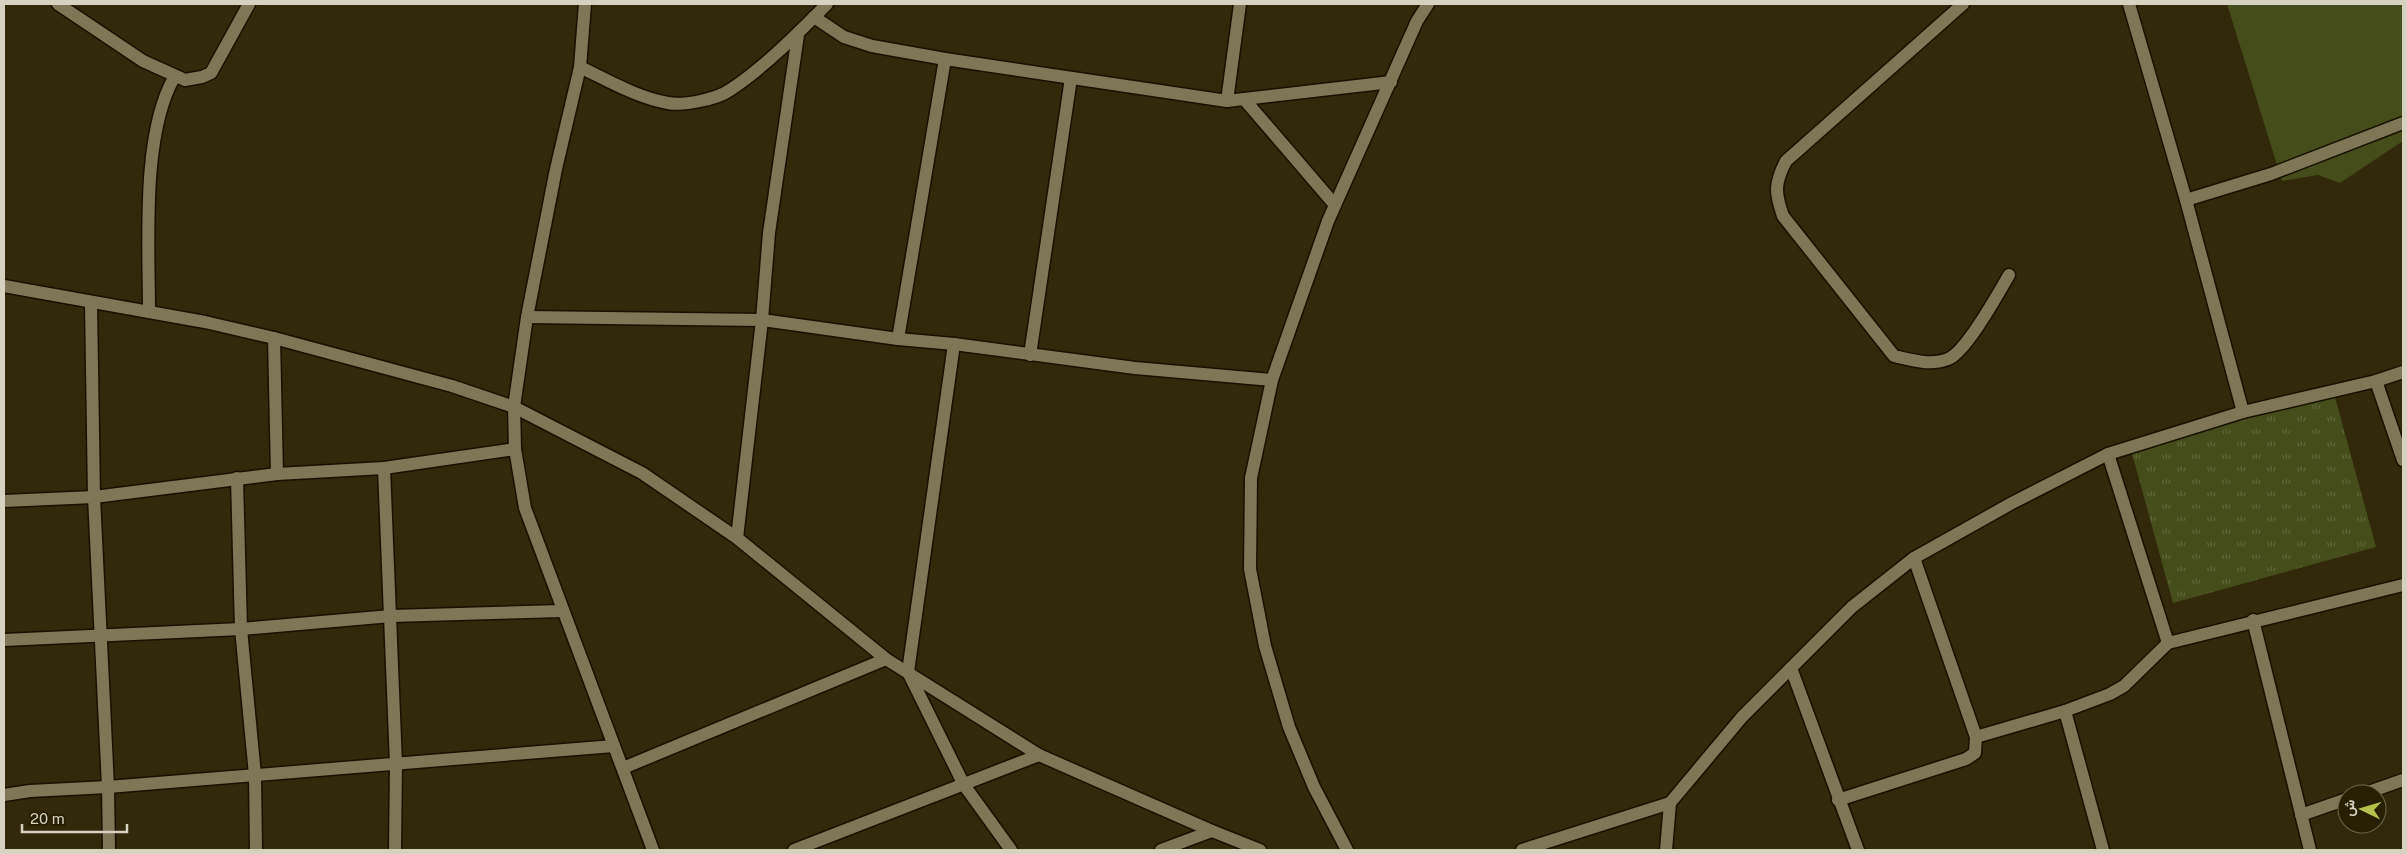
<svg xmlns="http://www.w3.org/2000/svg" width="2407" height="854" font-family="'Public Sans',Vazirmatn,sans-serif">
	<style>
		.green { fill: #454e1b }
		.park { fill: url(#park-tufts) }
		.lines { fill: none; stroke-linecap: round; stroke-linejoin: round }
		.minor-casing { stroke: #171100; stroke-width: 15 }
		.minor { stroke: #7e7655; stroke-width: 12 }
	</style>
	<defs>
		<pattern id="park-tufts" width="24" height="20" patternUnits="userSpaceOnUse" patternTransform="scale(1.25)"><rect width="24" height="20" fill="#454e1b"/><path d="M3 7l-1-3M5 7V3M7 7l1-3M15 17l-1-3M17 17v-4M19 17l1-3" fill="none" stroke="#5f673a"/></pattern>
	</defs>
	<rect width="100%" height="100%" fill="#312909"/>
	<path class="green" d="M 2227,4 L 2403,4 L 2403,141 L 2340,183 L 2318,175 L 2282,181 Z"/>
	<path class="park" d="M 2333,390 L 2376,547 L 2173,603 L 2130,446 Z"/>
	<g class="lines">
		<g class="minor-casing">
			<g id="minor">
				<path d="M 58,4 L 143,61 L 185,80 L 202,77 L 211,73 L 249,4"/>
				<path d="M 585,4 L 580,67 L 556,169 L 527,317 L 514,407 L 515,449 L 525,508 L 653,850"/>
				<path d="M 1963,4 L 1786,161 C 1774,184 1775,193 1783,216 L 1894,356 C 1911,360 1931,366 1948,359 C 1966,352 1998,294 2009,275"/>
				<path d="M 2129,4 L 2186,200 L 2243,412"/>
				<path d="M 814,17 L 844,37 L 872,46 L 945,59 L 1227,101 L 1391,82"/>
				<path d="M 580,67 C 607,80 638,98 668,103 C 684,106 717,99 730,90 C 766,66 797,34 827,4"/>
				<path d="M 1244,99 L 1335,205"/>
				<path d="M 1227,101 L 1240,4"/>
				<path d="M 2186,200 L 2271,174 L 2403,123"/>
				<path d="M 4,286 L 205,322 L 274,338 L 452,386 L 514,407 L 642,473 L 737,538 L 886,659 L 1039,755 L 1212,831 L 1260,850"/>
				<path d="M 91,303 L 94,497 L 108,787 L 109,850"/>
				<path d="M 149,312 C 149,245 141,133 175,76"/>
				<path d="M 527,317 L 762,320 L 898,339 L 954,344 L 1135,368 L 1272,380"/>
				<path d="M 274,338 L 277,474"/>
				<path d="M 898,339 L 945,59"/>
				<path d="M 954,344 L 908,672 L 964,785 L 1011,850"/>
				<path d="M 1030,355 L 1071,78"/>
				<path d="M 2376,381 L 2403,460"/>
				<path d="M 2108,454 L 2168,643 L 2403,585"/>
				<path d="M 384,468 L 396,764 L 395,850"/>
				<path d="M 237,478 L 241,629 L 255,775 L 256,850"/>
				<path d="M 4,501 L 94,497 L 277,474 L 384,468 L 515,449"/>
				<path d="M 737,538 L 762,320 L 769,233 L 798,35"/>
				<path d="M 2253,620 L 2310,850"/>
				<path d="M 4,640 L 241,629 L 391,616 L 563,611"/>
				<path d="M 1791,668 L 1858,850"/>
				<path d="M 2065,711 L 2103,850"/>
				<path d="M 1976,737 L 2065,711 L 2110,694 L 2124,686 L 2168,643"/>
				<path d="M 623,768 L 886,659"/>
				<path d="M 2363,794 L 2403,780"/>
				<path d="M 4,795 L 30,791 L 108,787 L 614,746"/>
				<path d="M 1838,800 L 1966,759 L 1975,753 L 1976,737 L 1914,558"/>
				<path d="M 2301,815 L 2347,799"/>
				<path d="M 794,850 L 1039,755"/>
				<path d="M 1161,850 L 1212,831"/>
				<path d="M 1347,850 L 1314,787 L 1289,727 L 1265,646 L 1250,569 L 1251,478 L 1272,380 L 1328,221 L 1417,21 L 1428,4"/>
				<path d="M 1522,850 L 1670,803 L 1742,717 L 1852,607 L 1914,558 L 2012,503 L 2108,454 L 2243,412 L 2376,381 L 2403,372"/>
				<path d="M 1666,850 L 1670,803"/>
			</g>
		</g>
		<use href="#minor" class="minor"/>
	</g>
	<rect width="2407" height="854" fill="none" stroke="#d6d2c0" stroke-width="10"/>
	<g transform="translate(2362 809) rotate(275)"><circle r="24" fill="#271f01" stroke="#6d674d"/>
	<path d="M0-4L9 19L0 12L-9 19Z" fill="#b3c24b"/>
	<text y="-8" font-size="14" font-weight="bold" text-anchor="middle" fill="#d6d2c0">ش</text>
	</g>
	<path d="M22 824v8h105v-8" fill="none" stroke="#d6d2c0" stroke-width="2.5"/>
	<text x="30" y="824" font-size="15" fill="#d6d2c0" stroke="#271f01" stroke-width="4" paint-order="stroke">20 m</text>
</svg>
